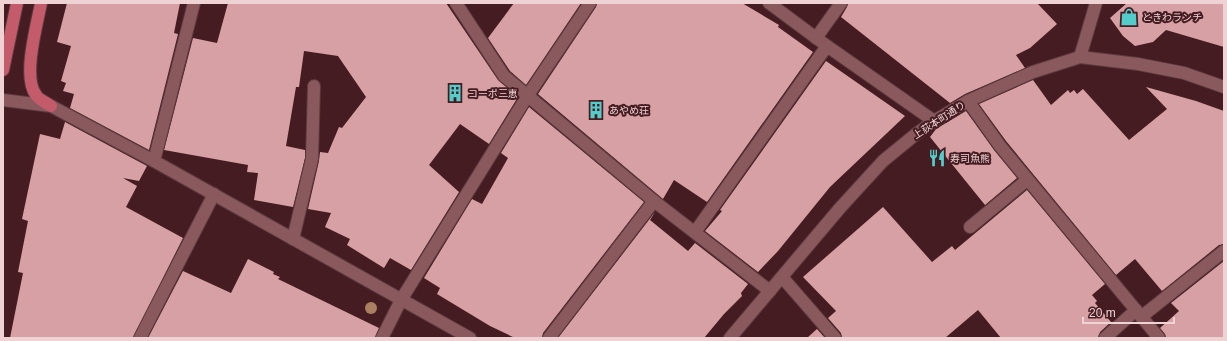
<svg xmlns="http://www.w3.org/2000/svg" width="1227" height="341" font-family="Helvetica,'Noto Sans JP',sans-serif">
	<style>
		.building { fill: #d6a0a4 }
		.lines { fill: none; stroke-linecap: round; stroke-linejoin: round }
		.minor-casing { stroke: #5c3a3f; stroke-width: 14 }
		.major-casing { stroke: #5c3a3f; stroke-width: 14 }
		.minor { stroke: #89595d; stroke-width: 12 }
		.major { stroke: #c35b6a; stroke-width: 12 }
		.tree { fill: #ab8062 }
		.labels { text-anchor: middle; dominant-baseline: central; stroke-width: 4; stroke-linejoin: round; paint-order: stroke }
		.poi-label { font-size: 10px; fill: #efd2d4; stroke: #451c21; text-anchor: start }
		.street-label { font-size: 10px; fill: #efd2d4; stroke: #451c21 }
	</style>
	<rect width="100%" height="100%" fill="#451c21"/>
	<g class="building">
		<path d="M 67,3 L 180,3 L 174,33 L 178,34 L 149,150 L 70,108 L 74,94 L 63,91 L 66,83 L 61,81 L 71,46 L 57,42 Z"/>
		<path d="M 228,3 L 446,3 L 498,80 L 518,97 L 489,144 L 460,124 L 429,165 L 459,192 L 411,270 L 390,258 L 384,268 L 347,245 L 350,239 L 325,227 L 331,213 L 308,209 L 319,161 L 320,152 L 328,153 L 339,127 L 342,128 L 366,97 L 338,56 L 304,51 L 299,87 L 296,87 L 286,146 L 305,150 L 305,158 L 293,207 L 254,200 L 258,173 L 247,172 L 248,165 L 164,150 L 193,38 L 217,43 Z"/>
		<path d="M 514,3 L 581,3 L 526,85 L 510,71 L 488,38 Z"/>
		<path d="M 597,3 L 742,3 L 779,25 L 778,27 L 813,52 L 707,202 L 674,180 L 663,199 L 538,94 L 596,7 Z"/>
		<path d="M 848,3 L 1037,3 L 1057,24 L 1030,48 L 1016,55 L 1025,68 L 965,94 L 950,103 L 841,17 L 847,7 Z"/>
		<path d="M 1127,3 L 1224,3 L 1224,47 L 1166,30 L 1153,42 L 1135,46 L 1123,36 L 1110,18 Z"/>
		<path d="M 826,61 L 905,116 L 830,187 L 778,251 L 758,272 L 705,231 L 722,211 L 720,210 Z"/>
		<path d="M 1033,80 L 1051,105 L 1068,90 L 1070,93 L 1074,90 L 1077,94 L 1083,89 L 1129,140 L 1167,109 L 1146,87 L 1196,101 L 1224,111 L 1224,244 L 1219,245 L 1162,291 L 1135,259 L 1116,275 L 1006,141 L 979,104 Z"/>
		<path d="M 529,107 L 644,202 L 543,333 L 542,338 L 515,338 L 490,326 L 437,294 L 440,288 L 424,278 L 472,199 L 482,204 L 508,158 L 501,153 Z"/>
		<path d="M 966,111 L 994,150 L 1017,178 L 985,205 L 930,137 L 936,129 Z"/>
		<path d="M 65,122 L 147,166 L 139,181 L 123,178 L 137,186 L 126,207 L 183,238 L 133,338 L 10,338 L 23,273 L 18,272 L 28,221 L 22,219 L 40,134 L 60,139 Z"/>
		<path d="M 1027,190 L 1105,284 L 1092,295 L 1097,301 L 1095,303 L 1111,322 L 1100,332 L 1098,338 L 1001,338 L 978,310 L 945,338 L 842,338 L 841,333 L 828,318 L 836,311 L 803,277 L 883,207 L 932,262 L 952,246 L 955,250 Z"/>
		<path d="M 655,212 L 650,220 L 688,251 L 695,243 L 748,284 L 741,293 L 742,296 L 724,314 L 704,338 L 558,338 Z"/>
		<path d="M 248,259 L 274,272 L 273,274 L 280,277 L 278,279 L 379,328 L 375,338 L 148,338 L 183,271 L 231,293 Z"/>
		<path d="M 1224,261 L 1224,338 L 1166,338 L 1165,334 L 1160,328 L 1179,311 L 1171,303 Z"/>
		<path d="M 817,329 L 825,338 L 807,338 Z"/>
	</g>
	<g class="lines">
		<g class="minor-casing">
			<g id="minor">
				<path d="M 456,3 L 504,76 L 654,201 L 770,291"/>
				<path d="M 769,3 L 827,46 L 934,121"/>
				<path d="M 816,38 L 841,3"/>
				<path d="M 1080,57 L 1096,3"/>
				<path d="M 3,100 L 51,106 L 154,161 L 470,338"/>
				<path d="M 968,101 L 1000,146 L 1159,338"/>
				<path d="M 154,161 L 194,3"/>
				<path d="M 970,227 L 1027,180"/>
				<path d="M 695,232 L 827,46"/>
				<path d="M 293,239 L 312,159 L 314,86"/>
				<path d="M 782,277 L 835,338"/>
				<path d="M 1141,317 L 1224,251"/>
				<path d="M 140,338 L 214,194"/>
				<path d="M 382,338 L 401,300 L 528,95 L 590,3"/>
				<path d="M 549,338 L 654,201"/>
				<path d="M 730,338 L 840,208 L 883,161 L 916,134 L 934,121 L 968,101 L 1033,72 L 1080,57 L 1138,64 L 1184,73 L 1224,87"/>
				<path d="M 1105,338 L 1136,310"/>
			</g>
		</g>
		<g class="major-casing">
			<g id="major">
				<path d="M 41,3 C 37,25 22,77 36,95 C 39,100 47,103 51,106"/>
				<path d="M 3,70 L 17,3"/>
			</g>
		</g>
		<use href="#minor" class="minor"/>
		<use href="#major" class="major"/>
	</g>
	<circle class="tree" cx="371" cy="308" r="6"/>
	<defs>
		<g id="shop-bare" transform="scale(1.38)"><path d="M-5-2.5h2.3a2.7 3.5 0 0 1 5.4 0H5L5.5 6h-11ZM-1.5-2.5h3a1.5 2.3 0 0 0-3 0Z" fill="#53cdcb" stroke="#451c21" stroke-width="2.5" paint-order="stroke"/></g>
		<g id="building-bare" transform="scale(1.38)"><path d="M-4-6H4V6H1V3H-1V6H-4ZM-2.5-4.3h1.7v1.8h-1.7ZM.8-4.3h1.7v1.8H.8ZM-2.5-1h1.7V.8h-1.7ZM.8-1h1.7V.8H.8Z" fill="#53cdcb" stroke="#451c21" stroke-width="2.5" paint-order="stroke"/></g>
		<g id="restaurant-bare" transform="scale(1.38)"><path d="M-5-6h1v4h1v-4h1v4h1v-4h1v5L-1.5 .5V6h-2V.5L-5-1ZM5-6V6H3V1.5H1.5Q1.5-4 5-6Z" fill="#53cdcb" stroke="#451c21" stroke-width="2.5" paint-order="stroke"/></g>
	</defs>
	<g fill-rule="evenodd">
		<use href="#shop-bare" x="1129" y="17"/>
		<use href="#building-bare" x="455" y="93"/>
		<use href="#building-bare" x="596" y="110"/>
		<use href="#restaurant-bare" x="937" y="158"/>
	</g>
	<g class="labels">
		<g class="poi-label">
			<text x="1142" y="17">ときわランチ</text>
			<text x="468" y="93">コーポ三恵</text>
			<text x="609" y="110">あやめ荘</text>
			<text x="950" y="158">寿司魚熊</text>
		</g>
		<g class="street-label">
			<text transform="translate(939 120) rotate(-33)">上荻本町通り</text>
		</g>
	</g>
	<rect width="1227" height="341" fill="none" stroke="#efd2d4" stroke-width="8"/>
	<path d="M1083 317v6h91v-6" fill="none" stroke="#efd2d4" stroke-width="2"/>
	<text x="1089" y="317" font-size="12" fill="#efd2d4" stroke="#451c21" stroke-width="3" paint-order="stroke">20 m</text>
</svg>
